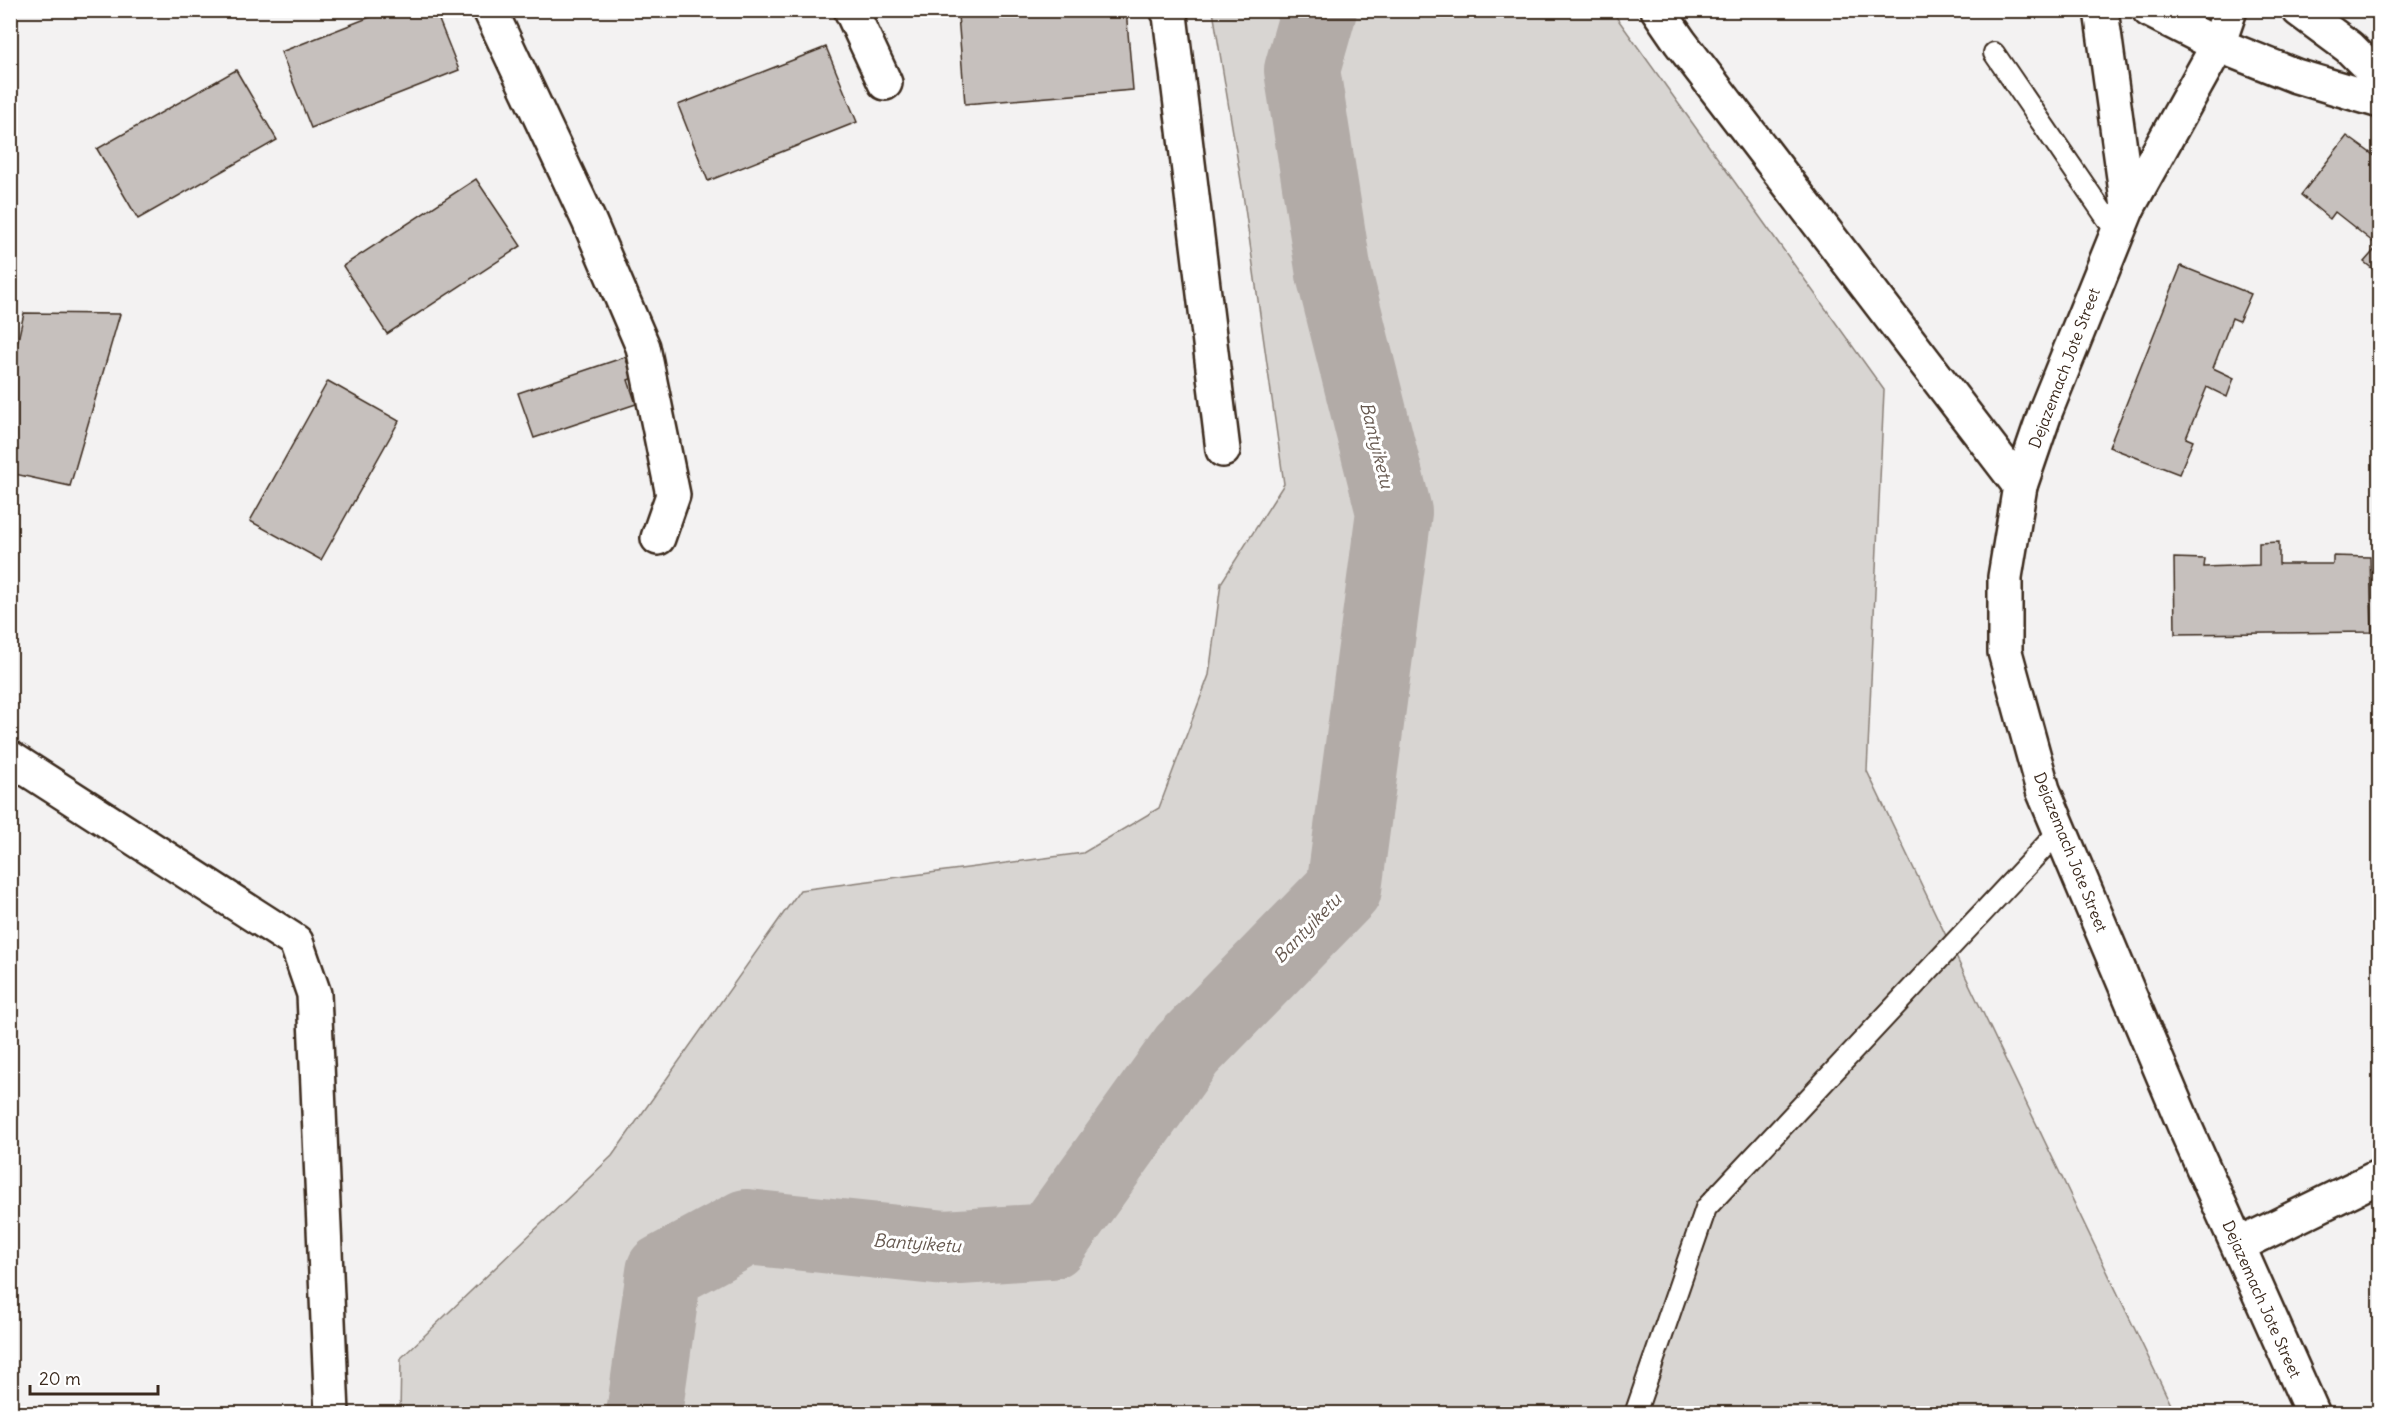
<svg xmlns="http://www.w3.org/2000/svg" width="2390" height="1424" font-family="Delius,sans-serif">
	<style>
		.green { fill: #d8d5d2; stroke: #8a8078; stroke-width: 1.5 }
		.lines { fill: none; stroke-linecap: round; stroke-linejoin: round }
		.river { stroke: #b2aba7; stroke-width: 76 }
		.building { fill: #c6c0bd; stroke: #3b2a1e; stroke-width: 1.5 }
		.service-casing { stroke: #3b2a1e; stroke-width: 24 }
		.minor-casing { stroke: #3b2a1e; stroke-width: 38 }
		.secondary-casing { stroke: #3b2a1e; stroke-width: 38 }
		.service { stroke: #fff; stroke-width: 20 }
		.minor { stroke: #fff; stroke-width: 33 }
		.secondary { stroke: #fff; stroke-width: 33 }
		.labels { text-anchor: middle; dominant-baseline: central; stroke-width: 6; stroke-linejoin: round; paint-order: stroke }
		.street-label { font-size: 16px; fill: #3b2a1e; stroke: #fff }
		.water-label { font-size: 18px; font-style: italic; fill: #65574e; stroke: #fff }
	</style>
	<rect width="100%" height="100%" fill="#f3f2f2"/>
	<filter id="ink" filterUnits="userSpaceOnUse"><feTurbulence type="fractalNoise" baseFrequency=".0167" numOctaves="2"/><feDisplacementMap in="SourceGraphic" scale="12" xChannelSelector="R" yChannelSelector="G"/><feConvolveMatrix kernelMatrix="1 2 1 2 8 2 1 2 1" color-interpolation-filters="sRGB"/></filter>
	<g filter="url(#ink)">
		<path class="green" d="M 1213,11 L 1612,11 L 1884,390 L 1867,771 L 2175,1413 L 400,1414 L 401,1358 L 612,1156 L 800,890 L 1083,853 L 1159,808 L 1209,675 L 1221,583 L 1284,484 L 1242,187 Z"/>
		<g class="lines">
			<path class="river" d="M 644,1414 L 664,1272 L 747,1227 L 945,1248 L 1050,1241 L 1187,1050 L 1344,889 L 1394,512 L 1334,274 L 1302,70 L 1319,10"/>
		</g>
		<g class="building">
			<path d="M 388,10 L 435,10 L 459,70 L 311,128 L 281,52 Z"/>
			<path d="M 1010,10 L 1126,10 L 1133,90 L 965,104 L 958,15 Z"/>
			<path d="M 826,47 L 857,122 L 708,181 L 678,105 Z"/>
			<path d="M 236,70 L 277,140 L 138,219 L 97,149 Z"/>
			<path d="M 2347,136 L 2380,160 L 2379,274 L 2364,262 L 2378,246 L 2335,212 L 2330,219 L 2301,195 Z"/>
			<path d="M 476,179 L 521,246 L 387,334 L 343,266 Z"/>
			<path d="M 2181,266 L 2251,294 L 2239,321 L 2232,318 L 2213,368 L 2234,378 L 2227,397 L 2207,387 L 2186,438 L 2193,441 L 2179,474 L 2109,447 Z"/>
			<path d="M 24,313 L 120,314 L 70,486 L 10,473 L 10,376 Z"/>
			<path d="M 625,357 L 633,378 L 628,380 L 636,404 L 534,438 L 518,393 Z"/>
			<path d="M 328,381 L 399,421 L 321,560 L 250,521 Z"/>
			<path d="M 2279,542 L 2279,564 L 2333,564 L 2333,556 L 2370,557 L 2372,632 L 2175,634 L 2174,558 L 2205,559 L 2204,567 L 2259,565 L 2259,543 Z"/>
		</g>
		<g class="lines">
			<g class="service-casing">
				<g id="service">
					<path d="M 1994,53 L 2117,233"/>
					<path d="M 1635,1414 L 1706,1208 L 2060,830"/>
				</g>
			</g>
			<g class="minor-casing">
				<g id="minor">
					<path d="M 490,10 L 589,221 L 643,347 L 673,495 L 658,538"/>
					<path d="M 851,10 L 885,83"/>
					<path d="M 1167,10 L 1170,15 L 1223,450"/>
					<path d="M 10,758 L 296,942 L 314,994 L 332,1414"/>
					<path d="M 2239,1245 L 2380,1176"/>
				</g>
			</g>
			<g class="secondary-casing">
				<g id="secondary">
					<path d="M 1658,10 L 1680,42 L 2020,486"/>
					<path d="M 2101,10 L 2128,207"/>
					<path d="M 2149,10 L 2218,45 L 2296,76 L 2380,101"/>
					<path d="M 2230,10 L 2218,45 L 2128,207 L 2046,410 L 2020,486 L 2005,577 L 2005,652 L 2043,790 L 2185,1127 L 2313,1414"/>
					<path d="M 2299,10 L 2349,47 L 2380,78"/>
				</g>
			</g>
			<use href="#service" class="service"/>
			<use href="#minor" class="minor"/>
			<use href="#secondary" class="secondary"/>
		</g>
	</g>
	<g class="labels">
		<g class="street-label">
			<text transform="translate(2064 368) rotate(-69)">Dejazemach Jote Street</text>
			<text transform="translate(2071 852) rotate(68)">Dejazemach Jote Street</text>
			<text transform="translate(2262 1299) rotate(66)">Dejazemach Jote Street</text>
		</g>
		<g class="water-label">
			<text transform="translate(1377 445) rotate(76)">Bantyiketu</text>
			<text transform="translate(1307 928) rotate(-46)">Bantyiketu</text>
			<text transform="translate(917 1243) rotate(4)">Bantyiketu</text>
		</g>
	</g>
	<rect width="2390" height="1424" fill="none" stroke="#fff" stroke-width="36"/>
	<rect x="18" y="18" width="2354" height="1388" fill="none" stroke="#3b2a1e" stroke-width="2" filter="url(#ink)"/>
	<path d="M30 1385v9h128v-9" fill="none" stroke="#3b2a1e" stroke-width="3"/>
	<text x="39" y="1385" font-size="18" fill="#3b2a1e" stroke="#ffffff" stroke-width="4.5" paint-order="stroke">20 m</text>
</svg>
